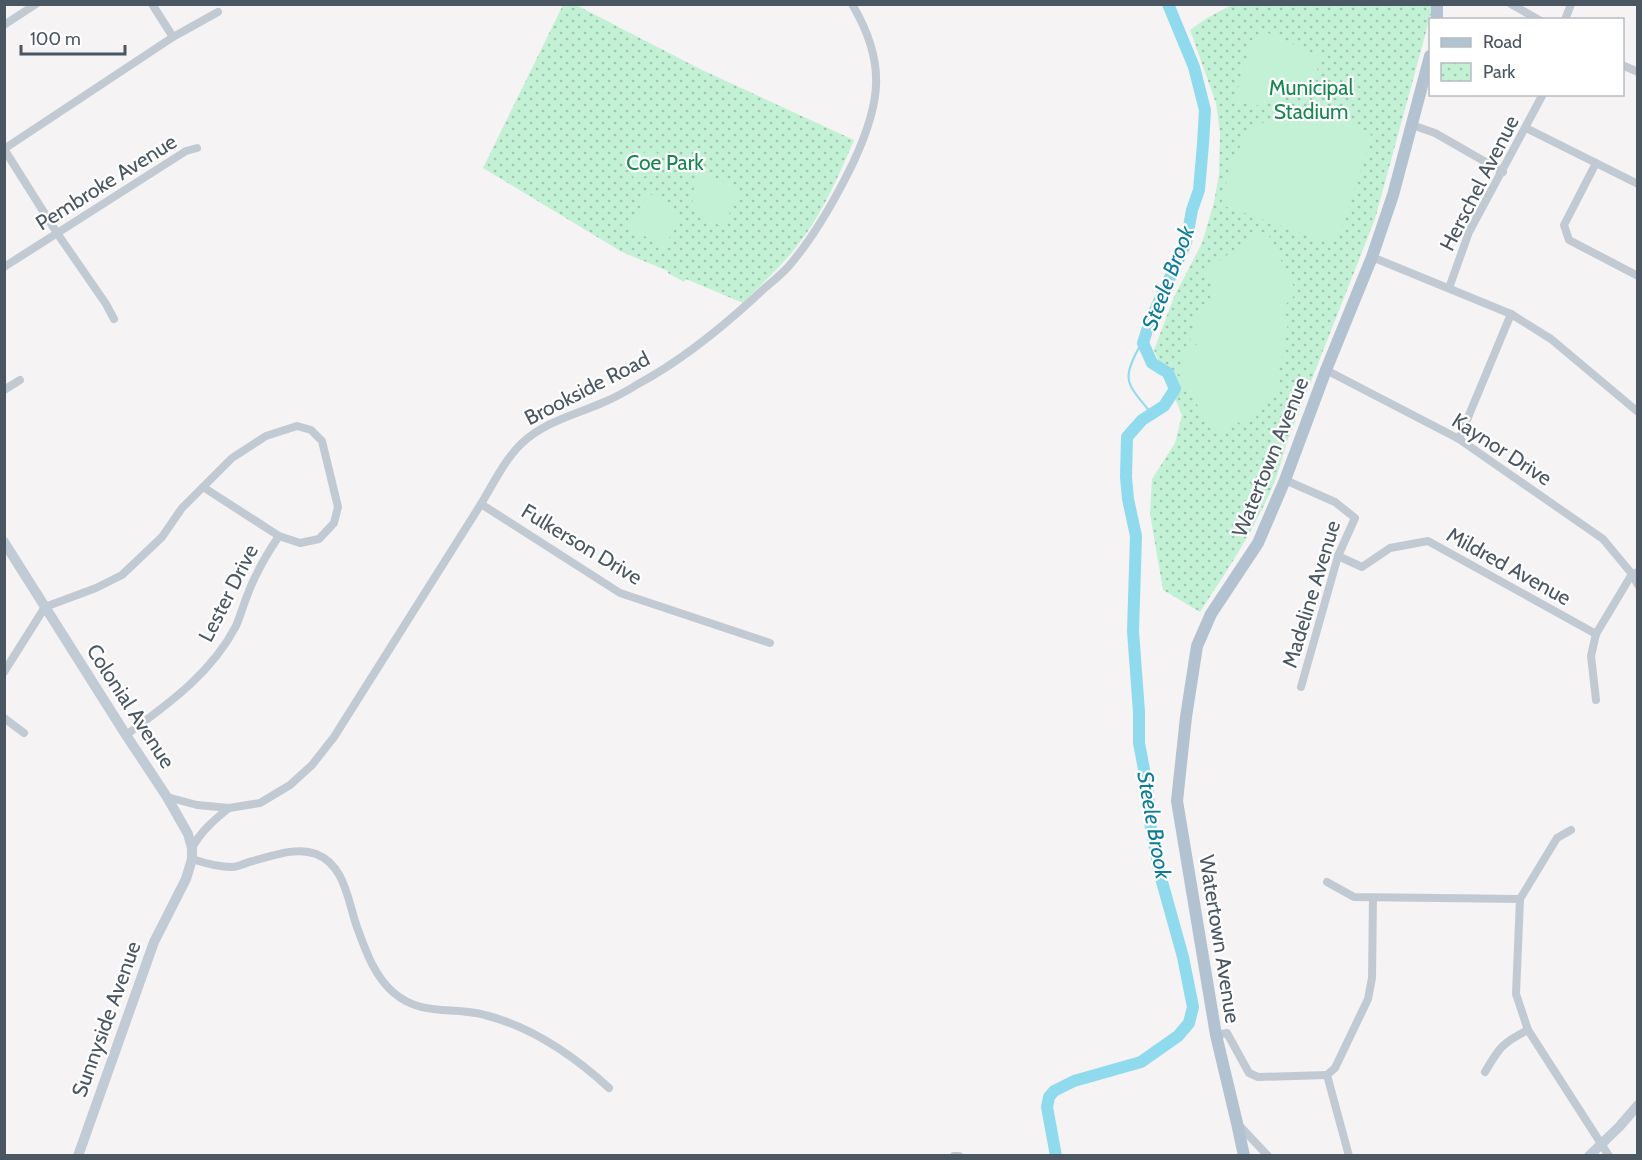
<svg xmlns="http://www.w3.org/2000/svg" width="1642" height="1160" font-family="Cabin,sans-serif">
	<style>
		.park { fill: url(#park-dots) }
		.pitch { fill: #c3f1d5 }
		.lines { fill: none; stroke-linecap: round; stroke-linejoin: round }
		.stream { stroke: #90daee; stroke-width: 2 }
		.river { stroke: #90daee; stroke-width: 12 }
		.street { stroke: #c1cad2; stroke-width: 8 }
		.secondary { stroke: #c1cbd6; stroke-width: 10 }
		.primary { stroke: #b3c2d1; stroke-width: 12 }
		.labels { text-anchor: middle; dominant-baseline: central; stroke-width: 4.5; stroke-linejoin: round; paint-order: stroke }
		.park-label { font-size: 21px; fill: #17864f; stroke: #fff }
		.street-label { font-size: 21px; fill: #4a5661; stroke: #fff }
		.water-label { font-size: 22px; font-style: italic; fill: #0c7c9b; stroke: #fff }
	</style>
	<defs>
		<pattern id="park-dots" width="8" height="8" patternUnits="userSpaceOnUse" patternTransform="scale(1.5)"><rect width="8" height="8" fill="#c3f1d5"/><path d="M2 2h.1M6 6h.1" fill="none" stroke="#a0c6b0" stroke-width="1.8" stroke-linecap="round"/></pattern>
	</defs>
	<rect width="100%" height="100%" fill="#f5f3f3"/>
	<g class="park">
		<path d="M 563,5 L 576,5 L 702,70 L 854,140 C 838,177 822,215 797,246 C 781,267 761,284 743,303 L 686,279 L 684,282 L 668,273 L 668,271 L 622,252 L 483,168 Z"/>
		<path d="M 1232,5 L 1431,5 L 1432,10 L 1375,219 L 1287,442 C 1283,454 1280,466 1276,478 C 1257,526 1228,569 1200,612 L 1163,590 L 1150,514 L 1152,479 L 1175,443 L 1182,415 L 1154,350 L 1174,297 L 1202,243 L 1214,202 L 1219,174 L 1220,132 L 1216,103 L 1190,30 L 1207,18 Z"/>
	</g>
	<g class="pitch">
		<path d="M 1264,31 L 1323,58 L 1315,74 L 1305,86 L 1281,101 L 1254,106 L 1234,101 L 1253,38 Z"/>
		<path d="M 1319,108 L 1356,123 L 1372,136 L 1338,238 L 1327,242 L 1221,205 L 1232,160 L 1250,130 L 1288,109 Z"/>
		<path d="M 652,147 L 664,162 L 637,182 L 626,167 Z"/>
		<path d="M 702,172 L 740,190 L 723,227 L 696,215 L 691,195 Z"/>
		<path d="M 648,193 L 673,205 L 680,222 L 663,247 L 629,227 Z"/>
		<path d="M 1257,231 L 1268,234 L 1297,293 L 1286,304 L 1281,315 L 1289,316 L 1281,367 L 1273,366 L 1282,387 L 1253,411 L 1257,416 L 1244,426 L 1238,422 L 1214,434 L 1179,374 L 1184,353 L 1199,343 L 1190,340 L 1199,307 L 1207,308 L 1214,286 L 1206,272 Z"/>
	</g>
	<g class="lines">
		<path class="stream" d="M 1143,343 L 1141,344 C 1120,381 1127,383 1151,413"/>
		<path class="river" d="M 1056,1156 L 1047,1107 L 1049,1097 L 1054,1091 L 1074,1081 L 1141,1062 L 1178,1036 L 1189,1023 L 1193,1007 L 1183,957 L 1161,878 L 1151,829 L 1147,785 L 1139,743 L 1139,712 L 1133,631 L 1136,536 L 1128,499 L 1126,477 L 1127,437 L 1142,420 L 1164,406 L 1175,389 L 1168,373 L 1152,363 L 1143,343 L 1150,321 L 1186,243 L 1192,210 L 1199,190 L 1203,144 L 1205,110 L 1194,67 L 1168,4"/>
		<g class="street">
			<path d="M 152,4 L 173,37"/>
			<path d="M 1511,4 L 1539,20"/>
			<path d="M 1565,20 L 1571,4"/>
			<path d="M 4,25 L 36,4"/>
			<path d="M 1622,65 L 1638,72"/>
			<path d="M 1412,125 L 1435,133 L 1503,172"/>
			<path d="M 1526,128 L 1638,184"/>
			<path d="M 4,149 L 173,37 L 218,12"/>
			<path d="M 4,149 L 57,233 L 106,304 L 114,319"/>
			<path d="M 1596,163 L 1564,225 L 1569,240 L 1638,276"/>
			<path d="M 1372,257 L 1511,314 L 1551,339 L 1638,412"/>
			<path d="M 4,267 L 186,151 L 197,148"/>
			<path d="M 1449,288 L 1469,232 L 1543,94"/>
			<path d="M 1326,370 L 1459,439 L 1603,539 L 1632,574 L 1638,585"/>
			<path d="M 4,390 L 20,380"/>
			<path d="M 1459,439 L 1511,314"/>
			<path d="M 1285,480 L 1335,502 L 1355,518 L 1338,556 L 1301,687"/>
			<path d="M 481,504 L 620,593 L 770,643"/>
			<path d="M 1338,556 L 1362,567 L 1390,548 L 1428,541 L 1596,634"/>
			<path d="M 4,672 L 45,607 L 96,588 L 122,575 L 162,537 L 182,508 L 232,458 L 266,436 L 297,426 L 311,430 L 322,441 L 338,507 L 334,523 L 319,539 L 300,543 L 279,536 L 203,487"/>
			<path d="M 1596,700 L 1591,656 L 1596,634 L 1632,574 L 1638,572"/>
			<path d="M 4,718 L 24,733"/>
			<path d="M 126,735 C 168,704 211,674 236,626 C 240,617 243,606 247,596 C 255,574 266,555 279,536"/>
			<path d="M 167,797 L 197,805 L 229,808 L 260,803 L 290,785 L 312,765 L 334,737 L 481,504 C 493,484 504,461 521,444 C 544,422 574,415 602,403 C 614,398 627,391 638,384 C 681,361 719,330 754,298 C 765,287 778,278 788,267 C 815,236 835,200 853,163 C 881,103 887,63 852,4"/>
			<path d="M 1571,830 L 1557,838 L 1520,899 L 1516,994 L 1528,1030 L 1609,1156"/>
			<path d="M 192,848 C 201,831 214,820 229,808"/>
			<path d="M 192,859 C 204,863 218,867 232,867 C 237,867 244,864 249,862 C 270,857 295,846 316,854 C 346,865 348,904 358,930 C 366,952 375,977 394,993 C 422,1017 453,1006 485,1015 C 532,1027 573,1055 609,1088"/>
			<path d="M 1327,882 L 1354,897 L 1520,899"/>
			<path d="M 1216,1035 L 1227,1033 L 1249,1073 L 1258,1077 L 1327,1075"/>
			<path d="M 1485,1072 C 1499,1048 1502,1043 1528,1030"/>
			<path d="M 1238,1124 L 1268,1156"/>
			<path d="M 954,1156 L 959,1156"/>
			<path d="M 1349,1156 L 1327,1075 L 1335,1068 L 1368,999 L 1372,978 L 1373,898"/>
		</g>
		<g class="secondary">
			<path d="M 4,542 L 126,735 L 167,797 L 188,834 L 192,848 L 192,859 L 186,879 L 154,942 L 78,1156"/>
			<path d="M 1589,1156 L 1619,1127 L 1638,1105"/>
		</g>
		<g class="primary">
			<path d="M 1437,4 L 1437,20"/>
			<path d="M 1244,1156 L 1237,1123 L 1216,1035 L 1177,801 L 1186,717 L 1197,646 L 1211,614 L 1258,543 L 1285,480 L 1326,370 L 1372,257 L 1393,195 L 1430,56"/>
		</g>
	</g>
	<g class="labels">
		<g class="park-label">
			<text x="1311" y="87">Municipal<tspan x="1311" dy="24">Stadium</tspan></text>
			<text x="665" y="162">Coe Park</text>
		</g>
		<g class="street-label">
			<text transform="translate(106 182) rotate(-32)">Pembroke Avenue</text>
			<text transform="translate(1479 183) rotate(-63)">Herschel Avenue</text>
			<text transform="translate(587 388) rotate(-27)">Brookside Road</text>
			<text transform="translate(1502 449) rotate(33)">Kaynor Drive</text>
			<text transform="translate(1270 457) rotate(-68)">Watertown Avenue</text>
			<text transform="translate(582 544) rotate(31)">Fulkerson Drive</text>
			<text transform="translate(1509 566) rotate(29)">Mildred Avenue</text>
			<text transform="translate(228 593) rotate(-63)">Lester Drive</text>
			<text transform="translate(1311 594) rotate(-73)">Madeline Avenue</text>
			<text transform="translate(131 706) rotate(57)">Colonial Avenue</text>
			<text transform="translate(1220 939) rotate(81)">Watertown Avenue</text>
			<text transform="translate(106 1019) rotate(-70)">Sunnyside Avenue</text>
		</g>
		<g class="water-label">
			<text transform="translate(1168 278) rotate(-69)">Steele Brook</text>
			<text transform="translate(1154 825) rotate(80)">Steele Brook</text>
		</g>
	</g>
	<rect width="1642" height="1160" fill="none" stroke="#4a5661" stroke-width="12"/>
	<rect x="1429" y="18" width="195" height="78" fill="#ffffff" stroke="#b7bbc0" stroke-width="1.5"/>
	<rect x="1441" y="38" width="30" height="9" fill="#b3c2d1" stroke="#b7bbc0" stroke-width="1.5"/>
	<text x="1483" y="48" font-size="18" fill="#4a5661">Road</text>
	<rect x="1441" y="63" width="30" height="18" fill="url(#park-dots)" stroke="#b7bbc0" stroke-width="1.5"/>
	<text x="1483" y="78" font-size="18" fill="#4a5661">Park</text>
	<path d="M21 45v9h104v-9" fill="none" stroke="#4a5661" stroke-width="3"/>
	<text x="30" y="45" font-size="18" fill="#4a5661" stroke="#ffffff" stroke-width="4.5" paint-order="stroke">100 m</text>
</svg>
